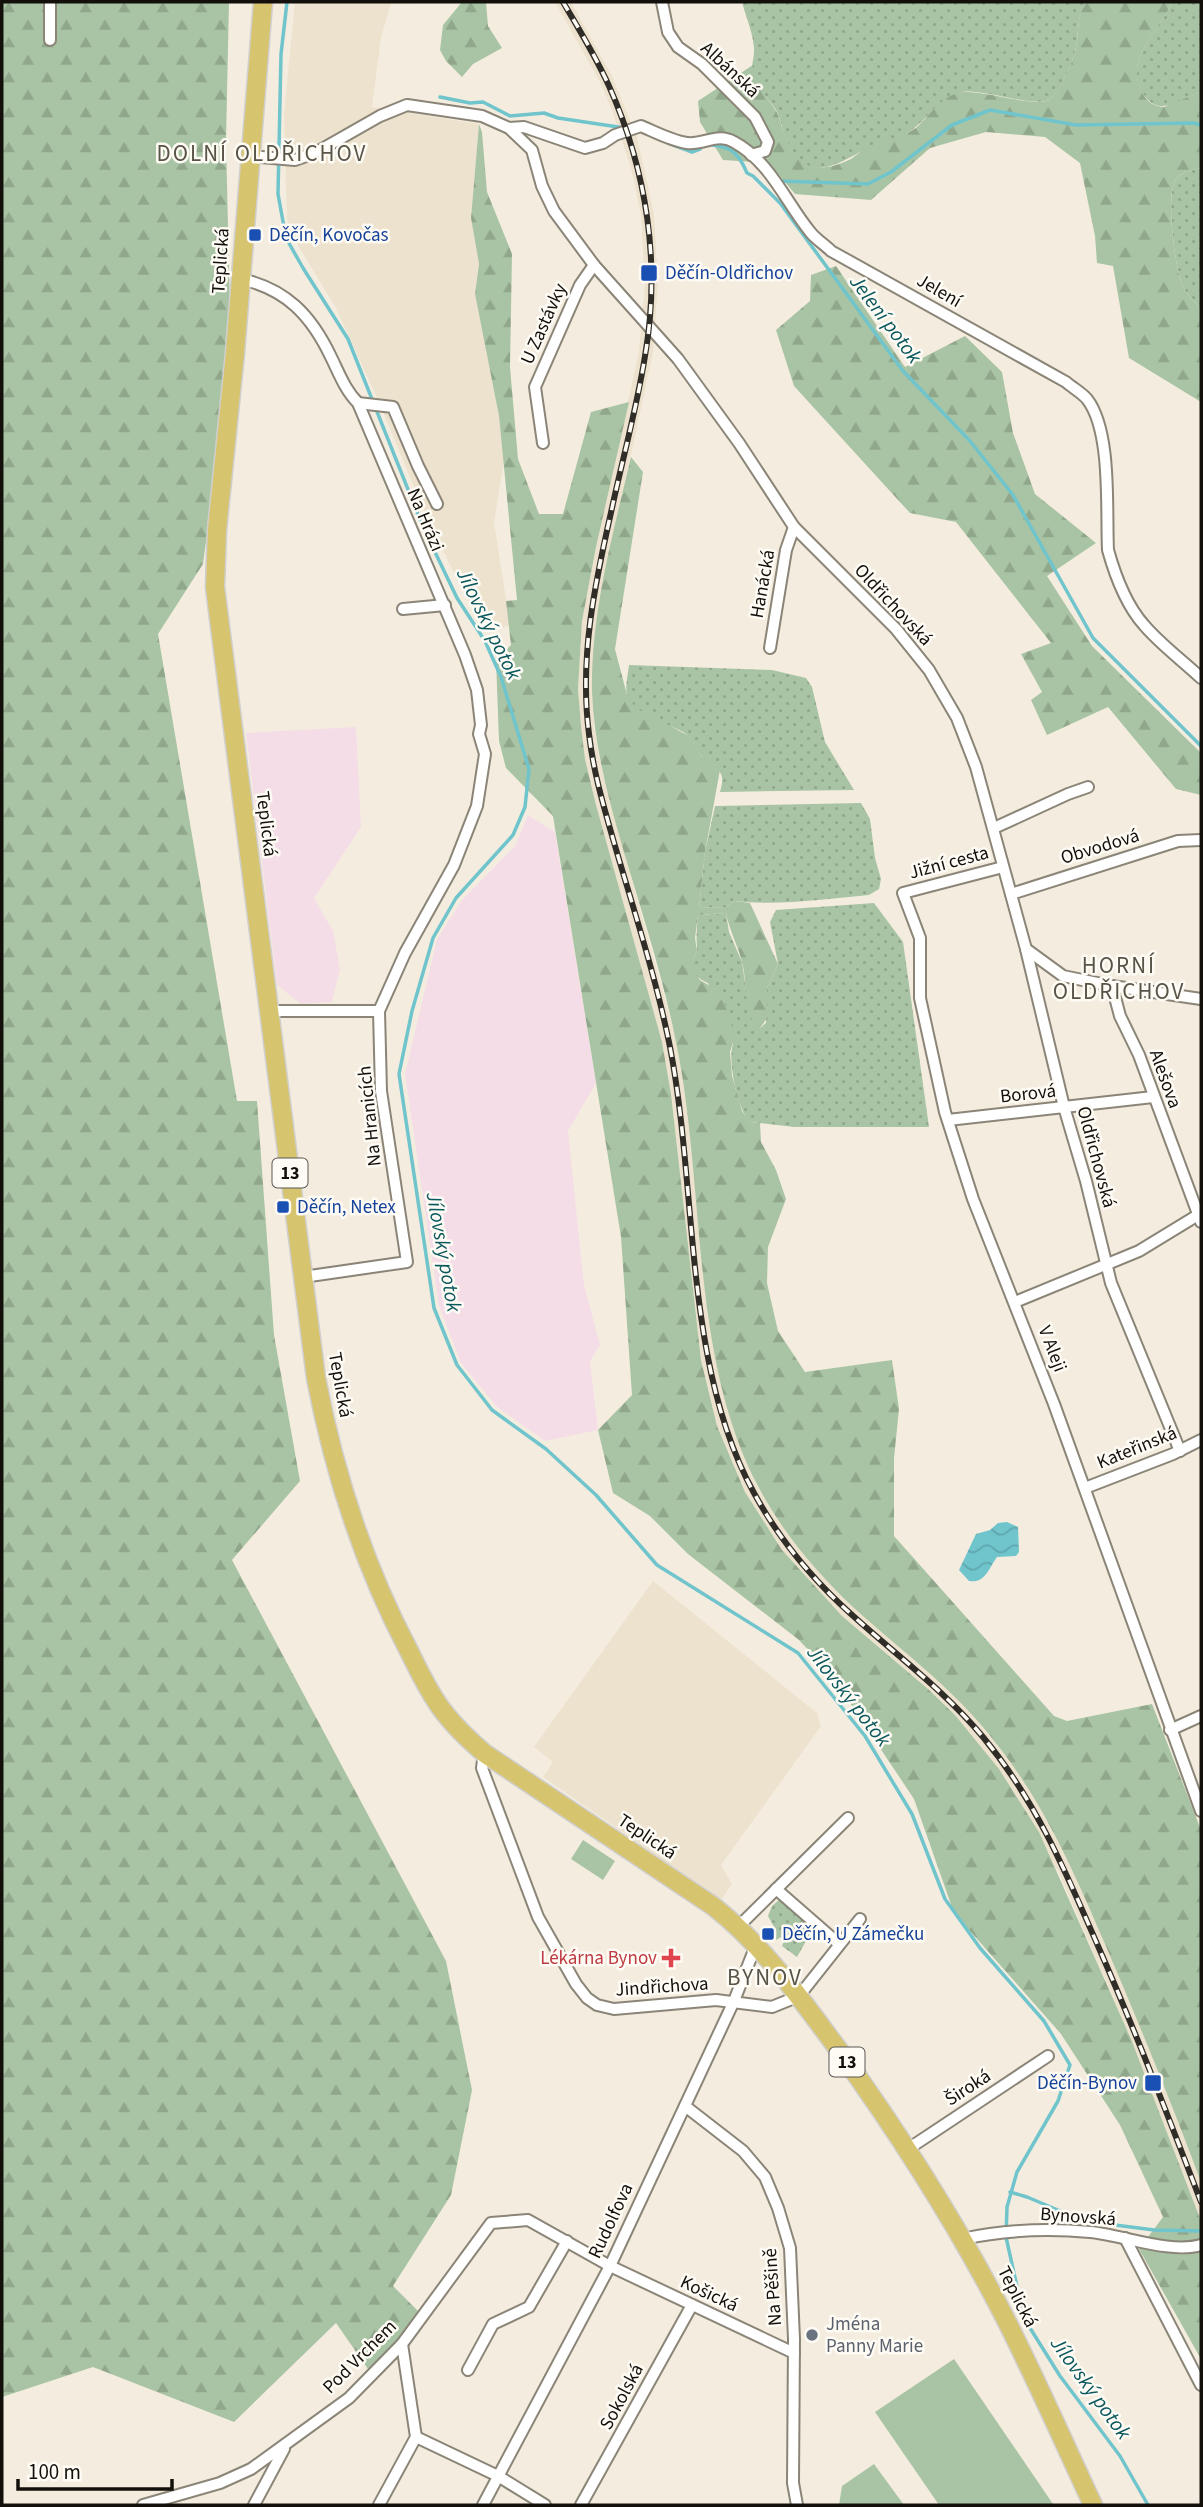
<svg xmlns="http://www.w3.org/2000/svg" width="1203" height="2507" font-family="'Source Sans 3',sans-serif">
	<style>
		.built { fill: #ede2cd }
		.industrial { fill: #f5dde8 }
		.green { fill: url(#green-dots) }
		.forest { fill: url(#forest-firs) }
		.pitch { fill: #a9c4a4 }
		.water { fill: url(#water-waves) }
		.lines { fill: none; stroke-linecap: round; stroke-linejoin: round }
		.stream { stroke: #70c4cc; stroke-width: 3.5 }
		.minor-casing { stroke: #8b8578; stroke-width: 14 }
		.primary-casing { stroke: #d0cfce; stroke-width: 21 }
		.minor { stroke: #fff; stroke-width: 10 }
		.primary { stroke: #d7c46f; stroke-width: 18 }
		.rail-casing { stroke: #302c27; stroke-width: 6 }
		.rail { stroke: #fefbf5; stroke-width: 3.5; stroke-dasharray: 10; stroke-linecap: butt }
		.transit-dot { fill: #1a4fb4; stroke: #fefbf5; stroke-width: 2.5 }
		.health-dot { fill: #e0444e; stroke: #fefbf5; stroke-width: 2.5 }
		.worship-dot { fill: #6b7280; stroke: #fefbf5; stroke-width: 2.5 }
		.labels { text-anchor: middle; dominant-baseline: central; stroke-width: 5; stroke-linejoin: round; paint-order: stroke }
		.shield { fill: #fefbf5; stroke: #5a5652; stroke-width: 2 }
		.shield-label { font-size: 18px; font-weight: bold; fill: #13100c }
		.street-label { font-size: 19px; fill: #13100c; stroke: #fefbf5 }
		.transit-label { font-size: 19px; fill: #164399; stroke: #fefbf5; text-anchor: start }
		.health-label { font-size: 19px; fill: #be3a42; stroke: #fefbf5; text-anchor: end }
		.worship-label { font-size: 19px; fill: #5b616d; stroke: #fefbf5; text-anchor: start }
		.water-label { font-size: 21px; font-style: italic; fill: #0a575d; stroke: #fefbf5 }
		.quarter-label { font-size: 23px; letter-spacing: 2px; fill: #595448; stroke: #fefbf5 }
	</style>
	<defs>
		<pattern id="green-dots" width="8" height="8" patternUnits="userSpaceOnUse" patternTransform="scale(1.75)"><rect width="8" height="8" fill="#a9c4a4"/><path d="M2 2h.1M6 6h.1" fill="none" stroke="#91a78c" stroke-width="1.8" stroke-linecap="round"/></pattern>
		<pattern id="forest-firs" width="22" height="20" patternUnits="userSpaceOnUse" patternTransform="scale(1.75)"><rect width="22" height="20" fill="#a9c4a4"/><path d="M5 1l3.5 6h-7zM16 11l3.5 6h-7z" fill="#91a78c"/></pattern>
		<pattern id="water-waves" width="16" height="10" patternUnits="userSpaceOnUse" patternTransform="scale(1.75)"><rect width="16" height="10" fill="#70c4cc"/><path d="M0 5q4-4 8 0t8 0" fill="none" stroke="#60a7ae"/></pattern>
	</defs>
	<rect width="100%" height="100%" fill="#f4eddf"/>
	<g class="built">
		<path d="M 295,2 L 413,2 L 413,4 L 391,4 L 381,37 L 372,107 L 479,124 L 471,218 L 479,264 L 475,294 L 499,416 L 504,461 L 494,522 L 510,625 L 497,629 L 468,602 L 424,511 L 378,400 L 336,308 L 291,234 L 287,219 L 284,114 Z"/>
		<path d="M 555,2 L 571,2 L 612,76 L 637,137 L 654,214 L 658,283 L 653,353 L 600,597 L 594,652 L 594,725 L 599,756 L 610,801 L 676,1039 L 685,1092 L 731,1421 L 757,1486 L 774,1514 L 809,1561 L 852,1606 L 938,1679 L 965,1706 L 1010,1761 L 1041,1806 L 1071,1865 L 1144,2034 L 1201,2182 L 1201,2221 L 1131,2039 L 1058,1871 L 955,1715 L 928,1689 L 842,1616 L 782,1550 L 745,1492 L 717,1426 L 701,1360 L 671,1094 L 662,1042 L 596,805 L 585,759 L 581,726 L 578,689 L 582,621 L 596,547 L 639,351 L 645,283 L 641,215 L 631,168 L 613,113 L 600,82 Z"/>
		<path d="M 653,1581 L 817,1713 L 821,1726 L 721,1865 L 732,1884 L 721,1900 L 543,1777 L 553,1762 L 534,1747 Z"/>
	</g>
	<g class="industrial">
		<path d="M 356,727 L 361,827 L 314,898 L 333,931 L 340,969 L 332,1002 L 301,1004 L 277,985 L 246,733 Z"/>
		<path d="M 528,815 L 555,832 L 596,1083 L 568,1131 L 584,1285 L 600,1345 L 590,1361 L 598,1430 L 545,1441 L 497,1407 L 461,1363 L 439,1306 L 405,1074 L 437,939 L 462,900 L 515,846 Z"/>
	</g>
	<g class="green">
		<path d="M 742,2 L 1087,2 C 1077,16 1079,26 1077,42 C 1074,60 1064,86 1050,99 C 1040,109 980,88 962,92 C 936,99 925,124 903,136 C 892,142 879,142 868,148 C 839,163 807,186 788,144 C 783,134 782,123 778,114 C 772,100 758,93 753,79 C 749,69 755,59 754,48 C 753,33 746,17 742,2 Z"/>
		<path d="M 1172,2 L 1201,2 L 1201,92 C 1182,99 1159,118 1144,95 C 1121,62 1160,30 1172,2 Z"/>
		<path d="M 1201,168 L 1201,307 C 1194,302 1187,295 1183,287 C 1175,270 1165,193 1176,179 C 1183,171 1192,170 1201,168 Z"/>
		<path d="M 629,665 L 772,670 L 806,678 L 812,687 L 825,742 L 854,790 L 720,792 C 727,768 716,771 703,758 C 695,750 693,738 683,732 C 667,723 635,717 628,698 C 624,689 628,675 629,665 Z"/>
		<path d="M 861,803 L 870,819 L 875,858 L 881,879 L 879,889 L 869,895 C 825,899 778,906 735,901 L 726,907 L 699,908 L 705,852 L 715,806 Z"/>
		<path d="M 874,903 L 903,942 L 929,1127 L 794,1127 L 750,1122 C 738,1111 727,1061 733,1044 L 708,983 C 702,981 689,973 691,963 C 692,958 697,955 697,948 C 696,937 697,926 698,915 L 726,913 L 729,932 L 742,962 L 747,997 L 760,1028 L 766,1023 L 767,988 L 778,964 L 770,922 L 776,910 Z"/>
		<path d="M 779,1900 L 814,1927 L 797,1957 L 782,1946 L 784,1941 L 781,1937 L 776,1940 L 771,1931 L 774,1927 L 768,1916 L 772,1906 Z"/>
	</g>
	<g class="forest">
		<path d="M 2,2 L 229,2 L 226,141 L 231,353 L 203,564 L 158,634 L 237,1101 L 257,1101 L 274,1335 L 300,1481 L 232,1560 L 446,1961 L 472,2090 L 451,2195 L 393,2286 L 419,2312 L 402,2336 L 368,2369 L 336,2323 L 234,2422 L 93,2367 L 2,2397 Z"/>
		<path d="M 462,2 L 486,2 L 488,26 L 502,48 L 473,64 L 462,77 L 446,61 L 440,50 L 443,25 Z"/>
		<path d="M 1087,2 L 1172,2 C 1160,31 1124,58 1142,92 C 1147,102 1153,106 1164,107 L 1201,92 L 1201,168 C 1192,170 1183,171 1176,179 C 1165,193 1175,270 1183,287 C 1187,295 1194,302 1201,307 L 1201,402 L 1129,358 L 1113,266 L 1097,263 L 1095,236 L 1080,163 L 1045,137 L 986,132 L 930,148 L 871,200 L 795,194 L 769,163 L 723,160 L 700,122 L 698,101 L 753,65 C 749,88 774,99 780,120 C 791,161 808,180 851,159 C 857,155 862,150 868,147 C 885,138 900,140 917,127 C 930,115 939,99 957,93 C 977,87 1039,110 1050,99 C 1064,85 1074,60 1077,42 C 1079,26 1077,15 1087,2 Z"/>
		<path d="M 479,124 L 482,132 L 487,192 L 512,254 L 510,367 L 518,459 L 539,514 L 563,514 L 591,412 L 629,402 L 596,547 L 582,621 L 578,689 L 581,726 L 585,759 L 596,805 L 662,1042 L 671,1094 L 701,1360 L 717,1426 L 745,1492 L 782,1550 L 842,1616 L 928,1689 L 955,1715 L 999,1769 L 1039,1832 L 1131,2039 L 1201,2221 L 1201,2359 L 1139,2249 L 1163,2217 L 1120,2125 L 1061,2034 L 954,1913 L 914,1799 L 832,1676 L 799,1640 L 688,1554 L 650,1516 L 613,1493 L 598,1430 L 632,1395 L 621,1237 L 553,816 L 506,768 L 499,741 L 496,660 L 511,645 L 506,601 L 517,600 L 499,416 L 475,294 L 479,264 L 471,218 Z"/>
		<path d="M 836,266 L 905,367 L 965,336 L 1002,372 L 1013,433 L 1035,494 L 1096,543 L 1047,576 L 1092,646 L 1201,753 L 1201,795 L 1176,789 L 1108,707 L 1047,735 L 1031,700 L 1042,692 L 1021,654 L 1051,643 L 956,522 L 910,513 L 794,386 L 776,330 L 810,301 L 811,275 Z"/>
		<path d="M 631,457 L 643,472 L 615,649 L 627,695 L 636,708 L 689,736 L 701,756 L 720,770 L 705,852 L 699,908 L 726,907 L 735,901 L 750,903 L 778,964 L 767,988 L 768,1017 L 760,1028 C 743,1017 747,984 743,966 C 739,947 730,933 726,913 L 698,915 L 695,938 L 697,951 L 691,963 L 692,969 L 700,980 L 720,992 L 725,1004 L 735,1036 L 730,1052 L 732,1076 L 742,1111 L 750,1122 L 760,1123 L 761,1142 L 776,1170 L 786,1199 L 768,1247 L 767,1283 L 778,1331 L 805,1372 L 892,1360 L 899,1409 L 894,1458 L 894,1536 L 1054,1716 L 1067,1721 L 1152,1704 L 1201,1830 L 1201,2182 C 1171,2102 1139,2023 1105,1944 C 1072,1868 1044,1802 991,1737 C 951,1686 900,1650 853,1607 C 816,1572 783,1533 759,1488 C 689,1358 706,1185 676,1042 C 663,977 642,913 623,849 C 608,797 594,746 592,691 C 591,611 613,534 631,457 Z"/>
	</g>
	<g class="pitch">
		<path d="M 583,1840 L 615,1861 L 603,1880 L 571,1859 Z"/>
		<path d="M 954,2359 L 1053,2504 L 1052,2505 L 939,2505 L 875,2412 Z"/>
		<path d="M 874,2464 L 904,2505 L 839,2505 L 842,2486 Z"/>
	</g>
	<path class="water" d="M 1007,1522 L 1018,1527 L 1019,1552 L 1016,1556 L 997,1557 C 989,1568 985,1584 969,1581 L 959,1570 L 976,1534 L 990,1530 L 998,1523 Z"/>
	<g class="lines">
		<g class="stream">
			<path d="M 287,2 L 281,54 L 278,194 L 286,238 L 303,268 L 348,339 L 423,527 L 457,598 L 485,641 L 501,677 L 529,769 L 525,807 L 513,835 L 456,898 L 433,938 L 412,1011 L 399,1074 L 434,1308 L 457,1365 L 492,1410 L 546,1449 L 596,1495 L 657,1565 L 798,1653 L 865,1736 L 912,1814 L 945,1899 L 980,1948 L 1044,2021 L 1070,2065 L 1058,2101 L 1017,2172 L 1007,2207 L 1006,2237 L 1018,2291 L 1030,2328 L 1060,2376 L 1120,2456 L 1148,2505"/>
			<path d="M 440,97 L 470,103 L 483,102 L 510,116 L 544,113 L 558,118 L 625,128"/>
			<path d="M 668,143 L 692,152 L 700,149 L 703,144 C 729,146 737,149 747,173 L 753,176 L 780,203 L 903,371 L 970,441 L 1013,495 L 1093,638 L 1201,746"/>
			<path d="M 779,181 L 868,184 L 891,172 L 952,125 L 990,110 L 1076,125 L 1194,123 L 1201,125"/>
			<path d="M 1010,2192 L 1027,2197 L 1084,2221 L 1154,2230 L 1201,2231"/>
		</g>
		<g class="minor-casing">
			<g id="minor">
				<path d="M 50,2 L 50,40"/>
				<path d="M 662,2 L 668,32 L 678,47 L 702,64 L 755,117 L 768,142 L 765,151 L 751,155"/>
				<path d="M 509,128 L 524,127 L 585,148 L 603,143 L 615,135 L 641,126 C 655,132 672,141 687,143 C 704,145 718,132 734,142 C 771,162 786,203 811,233 C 817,240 825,245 831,251 L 1066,382 C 1073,388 1082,393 1087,399 C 1112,431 1106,510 1108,550 C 1115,575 1126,605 1144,625 C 1160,644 1183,661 1201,678"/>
				<path d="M 250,156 L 295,160 L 315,153 L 380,116 L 407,105 L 482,116 L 509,128 L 532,150 L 542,186 L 554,211 L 594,265 L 678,359 L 739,443 L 794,527 L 896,629 L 929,670 L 957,718 L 976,767 L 1026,949 L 1064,1107 L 1086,1181 L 1111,1283 L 1180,1451"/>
				<path d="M 241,279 C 286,289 311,315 331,357 C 339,373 345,390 358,403 L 465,655 L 477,690 L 481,725 L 479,734 L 485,754 L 477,806 L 454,865 L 405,953 L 379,1011"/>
				<path d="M 358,403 L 393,407 L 418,466 L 437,504"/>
				<path d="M 543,443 L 535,387 L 580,285 L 594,265"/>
				<path d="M 403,609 L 445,605"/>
				<path d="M 770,648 L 786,550 L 794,527"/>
				<path d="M 994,828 L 1068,794 L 1088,787"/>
				<path d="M 1003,867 L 903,893 L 920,938 L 920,998 L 945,1112 L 973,1199 L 1054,1404 L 1201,1811"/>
				<path d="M 1011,894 L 1178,841 L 1201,840"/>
				<path d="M 1026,949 L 1063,976 L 1112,986 L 1201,999"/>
				<path d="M 1112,986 L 1120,1016 L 1139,1055 L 1201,1222"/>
				<path d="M 269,1011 L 379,1011 L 381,1091 L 407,1262 L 303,1277"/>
				<path d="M 948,1120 L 1153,1097"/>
				<path d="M 1015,1302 L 1139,1251 L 1198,1215"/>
				<path d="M 1085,1488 L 1173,1454 L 1201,1440"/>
				<path d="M 1170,1730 L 1201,1716"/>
				<path d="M 484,1753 L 482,1768 L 538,1917 L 576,1984 L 587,1998 L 597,2005 L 614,2009 L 716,2000 L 772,2007 L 799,1996 L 860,1919"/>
				<path d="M 776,1889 L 839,1944"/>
				<path d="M 739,1926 L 848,1818"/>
				<path d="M 685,2106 L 743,2151 L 765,2177 L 778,2208 L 790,2248 L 794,2339 L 793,2483 L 797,2505"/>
				<path d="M 908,2149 L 1048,2056"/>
				<path d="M 1125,2238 L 1201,2385"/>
				<path d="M 962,2239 C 1004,2230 1046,2228 1090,2232 C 1123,2235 1170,2254 1201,2245"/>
				<path d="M 468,2370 L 493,2324 L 529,2307 L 567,2241"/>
				<path d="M 416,2437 L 498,2476 L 545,2505"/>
				<path d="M 143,2505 L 220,2483 L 251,2469 L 349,2398 L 402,2344 L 491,2223 L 528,2220 L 610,2266 L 794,2353"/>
				<path d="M 254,2505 L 284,2449"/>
				<path d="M 379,2505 L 416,2437 L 402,2344"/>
				<path d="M 483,2505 L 610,2266 L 734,2001 L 756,1945"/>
				<path d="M 581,2505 L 692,2305"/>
			</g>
		</g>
		<g class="primary-casing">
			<path id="primary" d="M 263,2 L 235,353 L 217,530 L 215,587 L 316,1378 C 334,1472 364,1566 409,1651 C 419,1671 429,1693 443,1711 C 455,1727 469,1740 484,1753 L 713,1906 C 764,1946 800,1998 838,2049 C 900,2135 957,2224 1005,2318 C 1036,2379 1064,2443 1093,2505"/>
		</g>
		<use href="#minor" class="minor"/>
		<use href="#primary" class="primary"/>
		<g class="rail-casing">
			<path id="rail" d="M 563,2 C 579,29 596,57 609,86 C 647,171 661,264 645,356 C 637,407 623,457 612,508 C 595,583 579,657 589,734 C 593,770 603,804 613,839 C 633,908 656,977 670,1047 C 698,1191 683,1364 754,1493 C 779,1539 812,1579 851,1614 C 896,1655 944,1690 983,1737 C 1036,1801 1065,1870 1098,1946 C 1135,2030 1168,2116 1201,2202"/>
		</g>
		<use href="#rail" class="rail"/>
	</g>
	<g class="transit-dot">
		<rect x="248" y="228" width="14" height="14" rx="3.5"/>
		<rect x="640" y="264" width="18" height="18" rx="3.5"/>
		<rect x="276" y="1200" width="14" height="14" rx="3.5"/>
		<rect x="761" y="1927" width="14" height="14" rx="3.5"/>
		<rect x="1144" y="2074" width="18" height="18" rx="3.5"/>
	</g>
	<path class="health-dot" d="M667.5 1947.5h7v7h7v7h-7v7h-7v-7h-7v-7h7z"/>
	<circle class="worship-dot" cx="812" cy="2335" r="7"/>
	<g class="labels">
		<g class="shield">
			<rect x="272.5" y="1158.5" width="35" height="29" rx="5"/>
			<rect x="829.5" y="2047.5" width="35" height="29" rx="5"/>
		</g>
		<g class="shield-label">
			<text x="290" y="1173">13</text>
			<text x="847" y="2062">13</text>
		</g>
		<g class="street-label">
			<text transform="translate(730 70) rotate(43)">Albánská</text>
			<text transform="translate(221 261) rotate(-86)">Teplická</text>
			<text transform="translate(939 291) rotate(30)">Jelení</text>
			<text transform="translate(544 324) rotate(-66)">U Zastávky</text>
			<text transform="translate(425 520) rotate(67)">Na Hrázi</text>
			<text transform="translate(763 584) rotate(-80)">Hanácká</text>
			<text transform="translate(893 605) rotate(47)">Oldřichovská</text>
			<text transform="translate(266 824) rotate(83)">Teplická</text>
			<text transform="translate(1100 847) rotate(-17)">Obvodová</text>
			<text transform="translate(949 863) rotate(-15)">Jižní cesta</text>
			<text transform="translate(1165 1079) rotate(70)">Alešova</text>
			<text transform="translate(1028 1094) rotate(-6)">Borová</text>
			<text transform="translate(370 1116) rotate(-96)">Na Hranicích</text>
			<text transform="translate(1096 1157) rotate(75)">Oldřichovská</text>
			<text transform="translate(1052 1349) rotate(69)">V Aleji</text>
			<text transform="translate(340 1385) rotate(80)">Teplická</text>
			<text transform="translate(1137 1448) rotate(-22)">Kateřinská</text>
			<text transform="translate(647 1837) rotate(34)">Teplická</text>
			<text transform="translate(662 1987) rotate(-4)">Jindřichova</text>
			<text transform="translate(968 2088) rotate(-33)">Široká</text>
			<text transform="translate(1078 2217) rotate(4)">Bynovská</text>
			<text transform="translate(611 2221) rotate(-65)">Rudolfova</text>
			<text transform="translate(773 2287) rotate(-94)">Na Pěšině</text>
			<text transform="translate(709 2294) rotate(25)">Košická</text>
			<text transform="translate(1017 2297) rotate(63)">Teplická</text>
			<text transform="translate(360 2357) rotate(-45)">Pod Vrchem</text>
			<text transform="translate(622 2397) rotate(-62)">Sokolská</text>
		</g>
		<g class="transit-label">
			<text x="269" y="235">Děčín, Kovočas</text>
			<text x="665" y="273">Děčín-Oldřichov</text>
			<text x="297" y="1207">Děčín, Netex</text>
			<text x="782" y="1934">Děčín, U Zámečku</text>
			<text x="1137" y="2083" text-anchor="end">Děčín-Bynov</text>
		</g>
		<g class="health-label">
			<text x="657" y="1958">Lékárna Bynov</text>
		</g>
		<g class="worship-label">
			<text x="826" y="2324">Jména<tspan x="826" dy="22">Panny Marie</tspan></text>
		</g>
		<g class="water-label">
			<text transform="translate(886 319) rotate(53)">Jelení potok</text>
			<text transform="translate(489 624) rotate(64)">Jílovský potok</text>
			<text transform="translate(444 1252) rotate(80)">Jílovský potok</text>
			<text transform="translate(849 1696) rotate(52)">Jílovský potok</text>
			<text transform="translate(1091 2388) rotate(54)">Jílovský potok</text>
		</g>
		<g class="quarter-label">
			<text x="262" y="153">DOLNÍ OLDŘICHOV</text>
			<text x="1119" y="965">HORNÍ<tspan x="1119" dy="26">OLDŘICHOV</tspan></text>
			<text x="765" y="1977">BYNOV</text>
		</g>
	</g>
	<rect width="1203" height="2507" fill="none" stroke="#13100c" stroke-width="7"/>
	<path d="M18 2479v10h154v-10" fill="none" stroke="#13100c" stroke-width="3.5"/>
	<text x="28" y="2479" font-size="21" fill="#13100c" stroke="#fefbf5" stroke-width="5" paint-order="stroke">100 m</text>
</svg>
